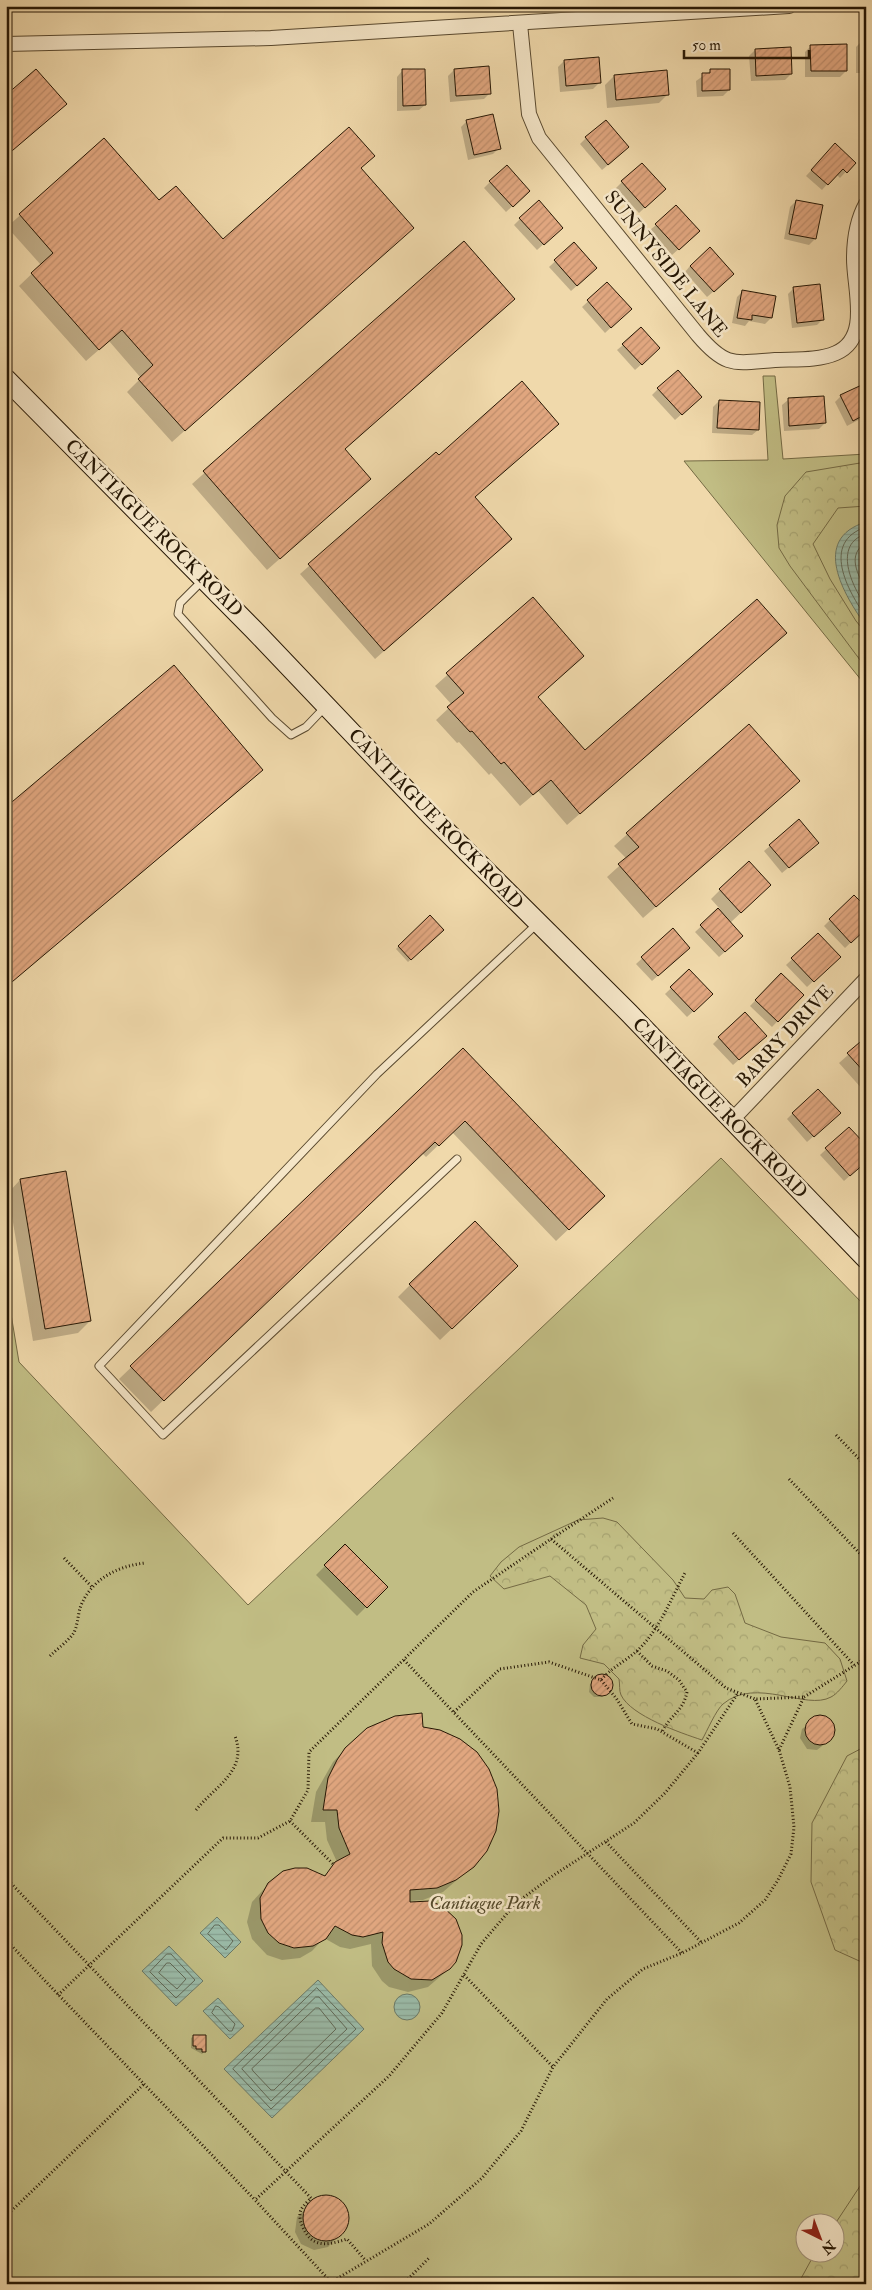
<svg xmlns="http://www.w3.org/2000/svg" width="872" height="2290" font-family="'IM FELL Double Pica',serif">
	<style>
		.green { fill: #c1bd84; stroke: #746a44; fill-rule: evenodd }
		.forest { fill: url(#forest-crowns); stroke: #746a44 }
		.water { fill: url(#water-rules); stroke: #6c7966 }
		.shadow { fill: #0003 }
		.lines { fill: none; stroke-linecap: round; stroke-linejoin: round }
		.shore { stroke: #606856; stroke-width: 1 }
		.building { fill: url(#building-hatch); stroke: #261704 }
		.lane-casing { stroke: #58482e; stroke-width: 9 }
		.street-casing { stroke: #58482e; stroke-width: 16 }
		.secondary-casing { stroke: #261704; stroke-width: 21 }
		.path { stroke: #261704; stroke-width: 3; stroke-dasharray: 1 2.5; stroke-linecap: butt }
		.lane { stroke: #f5e6c8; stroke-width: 7 }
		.street { stroke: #f5e6c8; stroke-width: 14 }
		.secondary { stroke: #f5e6c8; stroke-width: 19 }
		.labels { text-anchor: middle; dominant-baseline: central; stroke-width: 5; stroke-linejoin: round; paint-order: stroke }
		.street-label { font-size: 19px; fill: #261704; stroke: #f5e6c8 }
		.park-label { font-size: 19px; font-style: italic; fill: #54492a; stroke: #f5e6c8 }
	</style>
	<defs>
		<pattern id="forest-crowns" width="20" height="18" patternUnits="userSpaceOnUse" patternTransform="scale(1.25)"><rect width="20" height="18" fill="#c1bd84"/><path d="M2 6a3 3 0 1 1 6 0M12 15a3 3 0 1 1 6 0" fill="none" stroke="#a6a270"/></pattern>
		<pattern id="water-rules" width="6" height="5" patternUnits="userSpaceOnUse" patternTransform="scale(1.25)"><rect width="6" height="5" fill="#9abaa7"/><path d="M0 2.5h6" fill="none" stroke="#859f8e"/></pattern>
		<pattern id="building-hatch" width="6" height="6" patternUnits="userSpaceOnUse" patternTransform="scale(1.25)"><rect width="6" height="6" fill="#e0a67f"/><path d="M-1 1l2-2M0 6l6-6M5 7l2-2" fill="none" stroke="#c08e6c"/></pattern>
	</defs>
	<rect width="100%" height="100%" fill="#f0d9ab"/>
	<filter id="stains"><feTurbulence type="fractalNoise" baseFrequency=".004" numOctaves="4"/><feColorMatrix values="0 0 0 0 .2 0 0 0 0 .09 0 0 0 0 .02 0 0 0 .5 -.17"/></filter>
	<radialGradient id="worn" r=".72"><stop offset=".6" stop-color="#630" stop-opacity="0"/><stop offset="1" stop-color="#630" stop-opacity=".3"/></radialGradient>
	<g class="green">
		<path d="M 763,376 L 775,376 L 783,459 L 866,454 L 866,686 L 684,461 L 768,460 Z"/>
		<path d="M 721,1158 L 866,1307 L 866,2219 L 823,2284 L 6,2284 L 6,1284 L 19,1362 L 248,1605 ZM 804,2222 L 834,2222 L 834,2252 L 804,2252 Z"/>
	</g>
	<g class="forest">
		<path d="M 866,462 L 866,506 L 838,508 L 813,544 L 830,579 L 856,621 L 866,633 L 866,668 L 790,566 L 779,548 L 777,525 L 785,496 L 806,472 Z"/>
		<path d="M 603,1518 L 617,1522 L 673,1580 L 685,1598 L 704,1599 L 712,1590 L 728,1587 L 735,1594 L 745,1623 L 781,1637 L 825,1643 L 840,1659 L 847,1681 C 843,1686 837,1694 831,1697 C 806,1711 756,1676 723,1704 C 716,1710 707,1731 702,1740 C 681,1733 631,1716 621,1695 C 619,1691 620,1684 619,1679 L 604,1664 L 580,1658 L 583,1645 L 596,1629 L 586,1605 L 550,1576 L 504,1589 L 490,1576 L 501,1562 L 519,1547 L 578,1520 Z"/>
		<path d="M 866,1746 L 866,1964 L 835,1950 L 811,1882 L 812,1823 L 847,1756 Z"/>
		<path d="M 866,2177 L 866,2274 L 859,2284 L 798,2284 L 815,2253 L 834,2252 L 835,2224 Z"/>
	</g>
	<g class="water">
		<path d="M 866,522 L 866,626 C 844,595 810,539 866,522 Z"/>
		<path d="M 217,1917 L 241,1942 L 225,1958 L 200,1933 Z"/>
		<path d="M 169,1946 L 203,1981 L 176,2006 L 142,1971 Z"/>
		<path d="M 318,1980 L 364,2029 L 272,2118 L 224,2069 Z"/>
		<circle cx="407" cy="2007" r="13"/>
		<path d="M 218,1998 L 244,2026 L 230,2039 L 203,2011 Z"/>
	</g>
	<g class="shadow">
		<path d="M 862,41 L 866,41 L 866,73 L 856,73 L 856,47 Z"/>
		<path d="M 811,46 L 846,71 L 840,77 L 805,77 L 805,52 Z"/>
		<path d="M 755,50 L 791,74 L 785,80 L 751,81 L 749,56 Z"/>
		<path d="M 564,61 L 599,83 L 593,89 L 560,92 L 558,67 Z"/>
		<path d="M 454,70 L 490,93 L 484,99 L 450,102 L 448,76 Z"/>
		<path d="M 402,71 L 425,105 L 419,110 L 397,111 L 397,77 Z"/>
		<path d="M 666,71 L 668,94 L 659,103 L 607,108 L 605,85 L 614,76 Z"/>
		<path d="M 710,71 L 729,90 L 723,96 L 697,97 L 696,81 Z"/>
		<path d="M 866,118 L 866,156 L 863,156 L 860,124 Z"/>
		<path d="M 467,121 L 499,148 L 493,154 L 468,160 L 461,127 Z"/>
		<path d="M 586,138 L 622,153 L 602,170 L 580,144 Z"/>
		<path d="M 104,140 L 159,202 L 223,241 L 360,169 L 412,228 L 172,442 L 127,392 L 141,378 L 109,341 L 86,361 L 19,286 L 41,265 L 7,227 Z"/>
		<path d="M 829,151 L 854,163 L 840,178 L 836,174 L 822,190 L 806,176 Z"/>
		<path d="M 490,182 L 522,197 L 506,212 L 484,188 Z"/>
		<path d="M 622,182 L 658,195 L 639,213 L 616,188 Z"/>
		<path d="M 796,201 L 815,239 L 809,245 L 784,239 L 790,207 Z"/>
		<path d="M 520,219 L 556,233 L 537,250 L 514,225 Z"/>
		<path d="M 656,225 L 692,237 L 672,255 L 650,230 Z"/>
		<path d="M 464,243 L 514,299 L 344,450 L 357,491 L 267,570 L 192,484 Z"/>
		<path d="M 574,244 L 590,274 L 571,291 L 549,267 Z"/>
		<path d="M 690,266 L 727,280 L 707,297 L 685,272 Z"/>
		<path d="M 607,284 L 624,315 L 605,333 L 582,307 Z"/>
		<path d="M 794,288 L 823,319 L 817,325 L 792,328 L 788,294 Z"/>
		<path d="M 743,291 L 775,297 L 771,318 L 765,324 L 749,321 L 745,326 L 732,323 L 737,297 Z"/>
		<path d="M 623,345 L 653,354 L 635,370 L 617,350 Z"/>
		<path d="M 866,384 L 866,416 L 847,426 L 835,402 L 841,396 Z"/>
		<path d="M 658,389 L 694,403 L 675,420 L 652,395 Z"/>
		<path d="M 788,400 L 825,423 L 819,429 L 784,431 L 782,405 Z"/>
		<path d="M 719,401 L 758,430 L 752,435 L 712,433 L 713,407 Z"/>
		<path d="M 548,433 L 474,498 L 501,548 L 375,659 L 300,574 L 436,454 L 438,457 Z"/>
		<path d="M 533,598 L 583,656 L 537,698 L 585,752 L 773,645 L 567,825 L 538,791 L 520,806 L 491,773 L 489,775 L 459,742 L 457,743 L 436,720 L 452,705 L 435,686 Z"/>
		<path d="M 749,726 L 786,793 L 643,918 L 607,877 L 627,859 L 614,846 Z"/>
		<path d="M 261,770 L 249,782 L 6,987 L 6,809 Z"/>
		<path d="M 770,846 L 812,848 L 782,873 L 764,851 Z"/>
		<path d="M 866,883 L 866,895 L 860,889 Z"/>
		<path d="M 720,890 L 761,894 L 730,923 L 736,942 L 719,957 L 695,932 L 720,909 L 711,899 Z"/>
		<path d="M 854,896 L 866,928 L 845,948 L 824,926 Z"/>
		<path d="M 430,916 L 442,930 L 408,962 L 396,949 Z"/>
		<path d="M 673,930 L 683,953 L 652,981 L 636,964 Z"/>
		<path d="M 818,935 L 839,957 L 807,987 L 786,965 Z"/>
		<path d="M 689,971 L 712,994 L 687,1017 L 665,994 Z"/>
		<path d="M 781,974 L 802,995 L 772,1027 L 750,1006 Z"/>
		<path d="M 719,1038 L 759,1042 L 733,1065 L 713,1044 Z"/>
		<path d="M 866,1039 L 866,1087 L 863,1090 L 839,1063 Z"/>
		<path d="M 463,1049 L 591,1208 L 556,1241 L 452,1132 L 426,1157 L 422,1153 L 151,1412 L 119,1379 Z"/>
		<path d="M 793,1113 L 833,1119 L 807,1142 L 787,1119 Z"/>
		<path d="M 849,1128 L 866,1161 L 844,1181 L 820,1155 Z"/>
		<path d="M 65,1173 L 90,1321 L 78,1333 L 33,1341 L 8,1193 L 20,1180 Z"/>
		<path d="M 866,1190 L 866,1202 L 860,1196 Z"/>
		<path d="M 505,1278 L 440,1340 L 398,1297 L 410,1285 Z"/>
		<path d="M 345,1546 L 386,1587 L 357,1616 L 316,1575 Z"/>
		<path d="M 599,1676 L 607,1676 L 612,1681 L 611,1688 L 602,1697 L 594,1697 L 589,1692 L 590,1684 Z"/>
		<path d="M 820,1716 L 832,1722 L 834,1730 L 831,1739 L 817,1750 L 807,1749 L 800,1738 L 802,1729 Z"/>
		<path d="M 421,1728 L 473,1866 L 443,1892 L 423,1900 L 409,1901 L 409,1904 L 441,1907 L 450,1913 L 459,1926 L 449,1969 L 428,1987 L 408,1992 L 389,1987 L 382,1981 L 372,1966 L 371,1944 L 350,1949 L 340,1947 L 324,1938 L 312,1951 L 300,1958 L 282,1960 L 267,1955 L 252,1939 L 247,1922 L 252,1902 L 274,1878 L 283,1872 L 323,1877 L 337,1862 L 327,1840 L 325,1822 L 311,1822 L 316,1792 L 333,1762 L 358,1736 Z"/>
		<path d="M 194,2036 L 205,2051 L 202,2054 L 191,2048 L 191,2038 Z"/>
		<path d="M 318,2197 L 333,2197 L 345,2206 L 348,2212 L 347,2227 L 328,2247 L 314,2250 L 301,2244 L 295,2232 L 297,2217 Z"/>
	</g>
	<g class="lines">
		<g class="shore">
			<path d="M 866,527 C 820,542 848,591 866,617"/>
			<path d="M 866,534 C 832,544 852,587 866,606"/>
			<path d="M 866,542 C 846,556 858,573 866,591"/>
			<path d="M 215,1925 L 219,1925 L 233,1941 L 226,1950 L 208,1934 Z"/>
			<path d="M 167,1954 L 171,1954 L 195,1980 L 176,1998 L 150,1972 Z"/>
			<path d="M 167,1963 L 170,1963 L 186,1979 L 177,1989 L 159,1973 Z"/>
			<path d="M 317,1988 L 356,2029 L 271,2109 L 233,2069 Z"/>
			<path d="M 316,1997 L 319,1997 L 347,2029 L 271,2101 L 242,2069 Z"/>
			<path d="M 216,2006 L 219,2007 L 235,2024 L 232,2031 L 229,2031 L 212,2013 Z"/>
			<path d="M 316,2008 L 319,2008 L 336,2029 L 274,2090 L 271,2090 L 253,2071 L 252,2069 Z"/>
		</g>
	</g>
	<g class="building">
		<path d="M 861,40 L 866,40 L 866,68 L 862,68 Z"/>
		<path d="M 847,44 L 847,71 L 811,71 L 810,45 Z"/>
		<path d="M 791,47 L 792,74 L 756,76 L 755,49 Z"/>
		<path d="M 599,57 L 601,83 L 566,86 L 564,60 Z"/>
		<path d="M 489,66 L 491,94 L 456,96 L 454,69 Z"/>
		<path d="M 36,69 L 67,104 L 6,156 L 6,95 Z"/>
		<path d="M 402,69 L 425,69 L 426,105 L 403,106 Z"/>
		<path d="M 710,69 L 730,69 L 730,90 L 702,91 L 702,73 L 710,73 Z"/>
		<path d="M 667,70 L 669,95 L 616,100 L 614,75 Z"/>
		<path d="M 493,114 L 501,149 L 474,155 L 466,120 Z"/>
		<path d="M 606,120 L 629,147 L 608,165 L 585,137 Z"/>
		<path d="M 349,127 L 375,156 L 361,168 L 414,228 L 185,431 L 138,379 L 153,365 L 122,330 L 99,350 L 31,273 L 53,253 L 19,214 L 104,138 L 159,200 L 176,186 L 223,239 Z"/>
		<path d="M 835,143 L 856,163 L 847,173 L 843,169 L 828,185 L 811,170 Z"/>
		<path d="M 642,163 L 666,189 L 645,208 L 621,181 Z"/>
		<path d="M 507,165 L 530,191 L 513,207 L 489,181 Z"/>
		<path d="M 539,200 L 563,228 L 544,245 L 519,218 Z"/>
		<path d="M 796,200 L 823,205 L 816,239 L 789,234 Z"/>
		<path d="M 676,205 L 700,231 L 679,250 L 655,224 Z"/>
		<path d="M 464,241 L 515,299 L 345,449 L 371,479 L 280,559 L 203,471 Z"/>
		<path d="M 574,242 L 597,268 L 577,286 L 554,260 Z"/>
		<path d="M 710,247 L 734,274 L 714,292 L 690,266 Z"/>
		<path d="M 607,282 L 632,309 L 611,328 L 587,300 Z"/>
		<path d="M 820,284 L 824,320 L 797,323 L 793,287 Z"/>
		<path d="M 742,290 L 776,296 L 772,318 L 752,315 L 752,320 L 737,318 Z"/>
		<path d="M 641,327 L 660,348 L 642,365 L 622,344 Z"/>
		<path d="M 678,370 L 702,397 L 682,415 L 657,388 Z"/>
		<path d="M 522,381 L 559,424 L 475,497 L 512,539 L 384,651 L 308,564 L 436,452 L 439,455 Z"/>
		<path d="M 866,383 L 866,414 L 853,421 L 840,395 Z"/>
		<path d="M 824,396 L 826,423 L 789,426 L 788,398 Z"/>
		<path d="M 719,400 L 760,402 L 759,430 L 717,428 Z"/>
		<path d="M 533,597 L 584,656 L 538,697 L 585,750 L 757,599 L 787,633 L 580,814 L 551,780 L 533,795 L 504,762 L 501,764 L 472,731 L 470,732 L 447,707 L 464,693 L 446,673 Z"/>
		<path d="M 174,665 L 263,770 L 6,987 L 6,807 Z"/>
		<path d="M 749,724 L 800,781 L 656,907 L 618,864 L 639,847 L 626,833 Z"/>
		<path d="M 799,819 L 819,843 L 789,868 L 769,845 Z"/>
		<path d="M 749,861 L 771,885 L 741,913 L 719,889 Z"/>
		<path d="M 854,895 L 866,907 L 866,929 L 851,943 L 829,919 Z"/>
		<path d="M 718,908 L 743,936 L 725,952 L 700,925 Z"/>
		<path d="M 430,915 L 444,930 L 411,960 L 398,946 Z"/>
		<path d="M 673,928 L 690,948 L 658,976 L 641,957 Z"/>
		<path d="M 818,933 L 841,957 L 814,982 L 791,958 Z"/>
		<path d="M 689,969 L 713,994 L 694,1012 L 670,987 Z"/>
		<path d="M 781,973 L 804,995 L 778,1022 L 755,1000 Z"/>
		<path d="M 745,1012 L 767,1036 L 739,1060 L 718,1037 Z"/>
		<path d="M 866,1037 L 866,1074 L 847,1053 Z"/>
		<path d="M 463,1048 L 605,1196 L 569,1230 L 465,1121 L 439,1146 L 435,1142 L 164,1401 L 130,1366 Z"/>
		<path d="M 818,1089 L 841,1113 L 814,1137 L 792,1113 Z"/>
		<path d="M 849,1127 L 866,1145 L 866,1162 L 850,1176 L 825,1148 Z"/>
		<path d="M 66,1171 L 91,1321 L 45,1329 L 20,1179 Z"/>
		<path d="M 475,1221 L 518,1266 L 452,1329 L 409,1284 Z"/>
		<path d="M 345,1544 L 388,1587 L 367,1608 L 324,1565 Z"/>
		<circle cx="602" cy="1685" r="11"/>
		<path d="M 422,1713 L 423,1727 L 440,1730 L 460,1739 L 477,1752 L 489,1769 L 497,1789 L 499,1811 L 496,1831 L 487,1851 L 474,1867 L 456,1880 L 437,1888 L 410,1890 L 410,1902 L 430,1901 L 442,1906 L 456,1919 L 462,1935 L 462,1945 L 456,1962 L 450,1969 L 432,1980 L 411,1979 L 394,1969 L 388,1962 L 382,1943 L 383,1932 L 363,1937 L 352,1935 L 335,1926 L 326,1939 L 313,1946 L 294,1948 L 279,1943 L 268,1933 L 261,1919 L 260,1898 L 268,1883 L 283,1871 L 295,1868 L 307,1868 L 325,1876 L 335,1862 L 350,1854 L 339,1828 L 337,1810 L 323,1810 L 328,1778 L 337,1760 L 345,1748 L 367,1728 L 395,1716 Z"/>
		<circle cx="820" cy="1730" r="15"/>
		<path d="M 193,2035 L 206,2035 L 206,2052 L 202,2052 L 202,2049 L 196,2049 L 196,2046 L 193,2046 Z"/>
		<circle cx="326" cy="2218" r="23"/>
	</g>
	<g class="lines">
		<g class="lane-casing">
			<g id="lane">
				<path d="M 203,580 L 180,603 L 178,614 L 272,718 L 291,735 L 306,727 L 326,706"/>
				<path d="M 457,1159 L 163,1435 L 99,1366 L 377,1074 L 538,923"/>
			</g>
		</g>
		<g class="street-casing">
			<g id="street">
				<path d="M 520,24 L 529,114 L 539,138 L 698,335 C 726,368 734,363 775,360 C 794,359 818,361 836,353 C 871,338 854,289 854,259 C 854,240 856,222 866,204"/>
				<path d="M 6,44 L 271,38 L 789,6"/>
				<path d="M 732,1120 L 866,979"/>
			</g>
		</g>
		<g class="secondary-casing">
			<path id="secondary" d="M 6,379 L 254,630 L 431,816 L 629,1013 L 866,1259"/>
		</g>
		<g class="path">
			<path d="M 836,1435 L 866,1466"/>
			<path d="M 789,1479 L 866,1560"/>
			<path d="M 733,1533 L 854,1665"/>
			<path d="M 551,1539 L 613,1498"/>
			<path d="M 64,1558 L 93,1588"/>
			<path d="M 637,1651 L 652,1666 L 667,1671 L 679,1680 L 687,1692 C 683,1712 670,1715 662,1732"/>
			<path d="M 50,1656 C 57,1649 67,1642 73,1634 C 77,1629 78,1615 80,1608 C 90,1580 117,1566 145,1563"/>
			<path d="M 404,1660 L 682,1953"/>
			<path d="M 601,1680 L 616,1698 L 632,1724 L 657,1729 L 698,1753"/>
			<path d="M 804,1697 L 860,1662 L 866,1652"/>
			<path d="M 454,1712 L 500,1669 L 549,1662 L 601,1680 C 612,1667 626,1661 638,1650 C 659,1630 671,1599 685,1573"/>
			<path d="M 196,1810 C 215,1786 248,1771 235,1736"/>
			<path d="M 290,1821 L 333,1864"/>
			<path d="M 606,1842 L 702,1943"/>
			<path d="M 6,1878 L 311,2198 C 308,2201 303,2206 301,2210 C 299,2214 300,2221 302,2225 C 311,2248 326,2246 347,2239 L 366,2261"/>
			<path d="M 6,1940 L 255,2200"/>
			<path d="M 464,1975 L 553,2067"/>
			<path d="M 58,1995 L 223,1838 L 258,1838 L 290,1821 L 308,1790 L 309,1752 L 473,1592 L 551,1539 L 726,1688 L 755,1699"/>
			<path d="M 6,2216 L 144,2084"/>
			<path d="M 336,2278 L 341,2284"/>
			<path d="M 330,2281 L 255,2200 L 389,2076 L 442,2013 L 481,1944 L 516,1903 L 554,1875 L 634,1823 L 665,1793 L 698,1753 L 738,1693"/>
			<path d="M 328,2284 L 429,2224 L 482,2178 L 521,2131 L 553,2067 L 607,1999 L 643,1969 L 682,1953 L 739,1923 L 765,1900 L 778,1880 L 791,1854 L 794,1827 L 790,1787 L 779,1750 L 755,1699 L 804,1697 L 779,1750"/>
			<path d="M 403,2284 L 429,2258"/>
		</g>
		<use href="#lane" class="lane"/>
		<use href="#street" class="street"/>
		<use href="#secondary" class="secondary"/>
	</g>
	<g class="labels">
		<g class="street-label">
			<text transform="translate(666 264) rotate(51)">SUNNYSIDE LANE</text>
			<text transform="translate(154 528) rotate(45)">CANTIAGUE ROCK ROAD</text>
			<text transform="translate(436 819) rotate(46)">CANTIAGUE ROCK ROAD</text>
			<text transform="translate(785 1036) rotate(-47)">BARRY DRIVE</text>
			<text transform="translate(720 1108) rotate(46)">CANTIAGUE ROCK ROAD</text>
		</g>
		<g class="park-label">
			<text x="485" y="1903">Cantiague Park</text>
		</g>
	</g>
	<rect width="872" height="2290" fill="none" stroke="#f0d9ab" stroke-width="25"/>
	<rect x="8" y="8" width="857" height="2275" fill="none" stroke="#261704" stroke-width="2.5"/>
	<rect x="12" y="12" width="847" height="2265" fill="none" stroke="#261704"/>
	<g transform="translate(820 2238) rotate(138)"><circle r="24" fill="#f5e6c8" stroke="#a2937a"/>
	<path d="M0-4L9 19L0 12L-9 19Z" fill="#8f2418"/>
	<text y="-8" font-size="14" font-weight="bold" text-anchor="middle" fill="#261704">N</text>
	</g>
	<path d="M684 50v8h125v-8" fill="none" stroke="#261704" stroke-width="2.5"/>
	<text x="692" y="50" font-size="15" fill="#261704" stroke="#f5e6c8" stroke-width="4" paint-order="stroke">50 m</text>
	<rect width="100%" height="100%" filter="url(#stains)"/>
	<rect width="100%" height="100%" fill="url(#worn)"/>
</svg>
